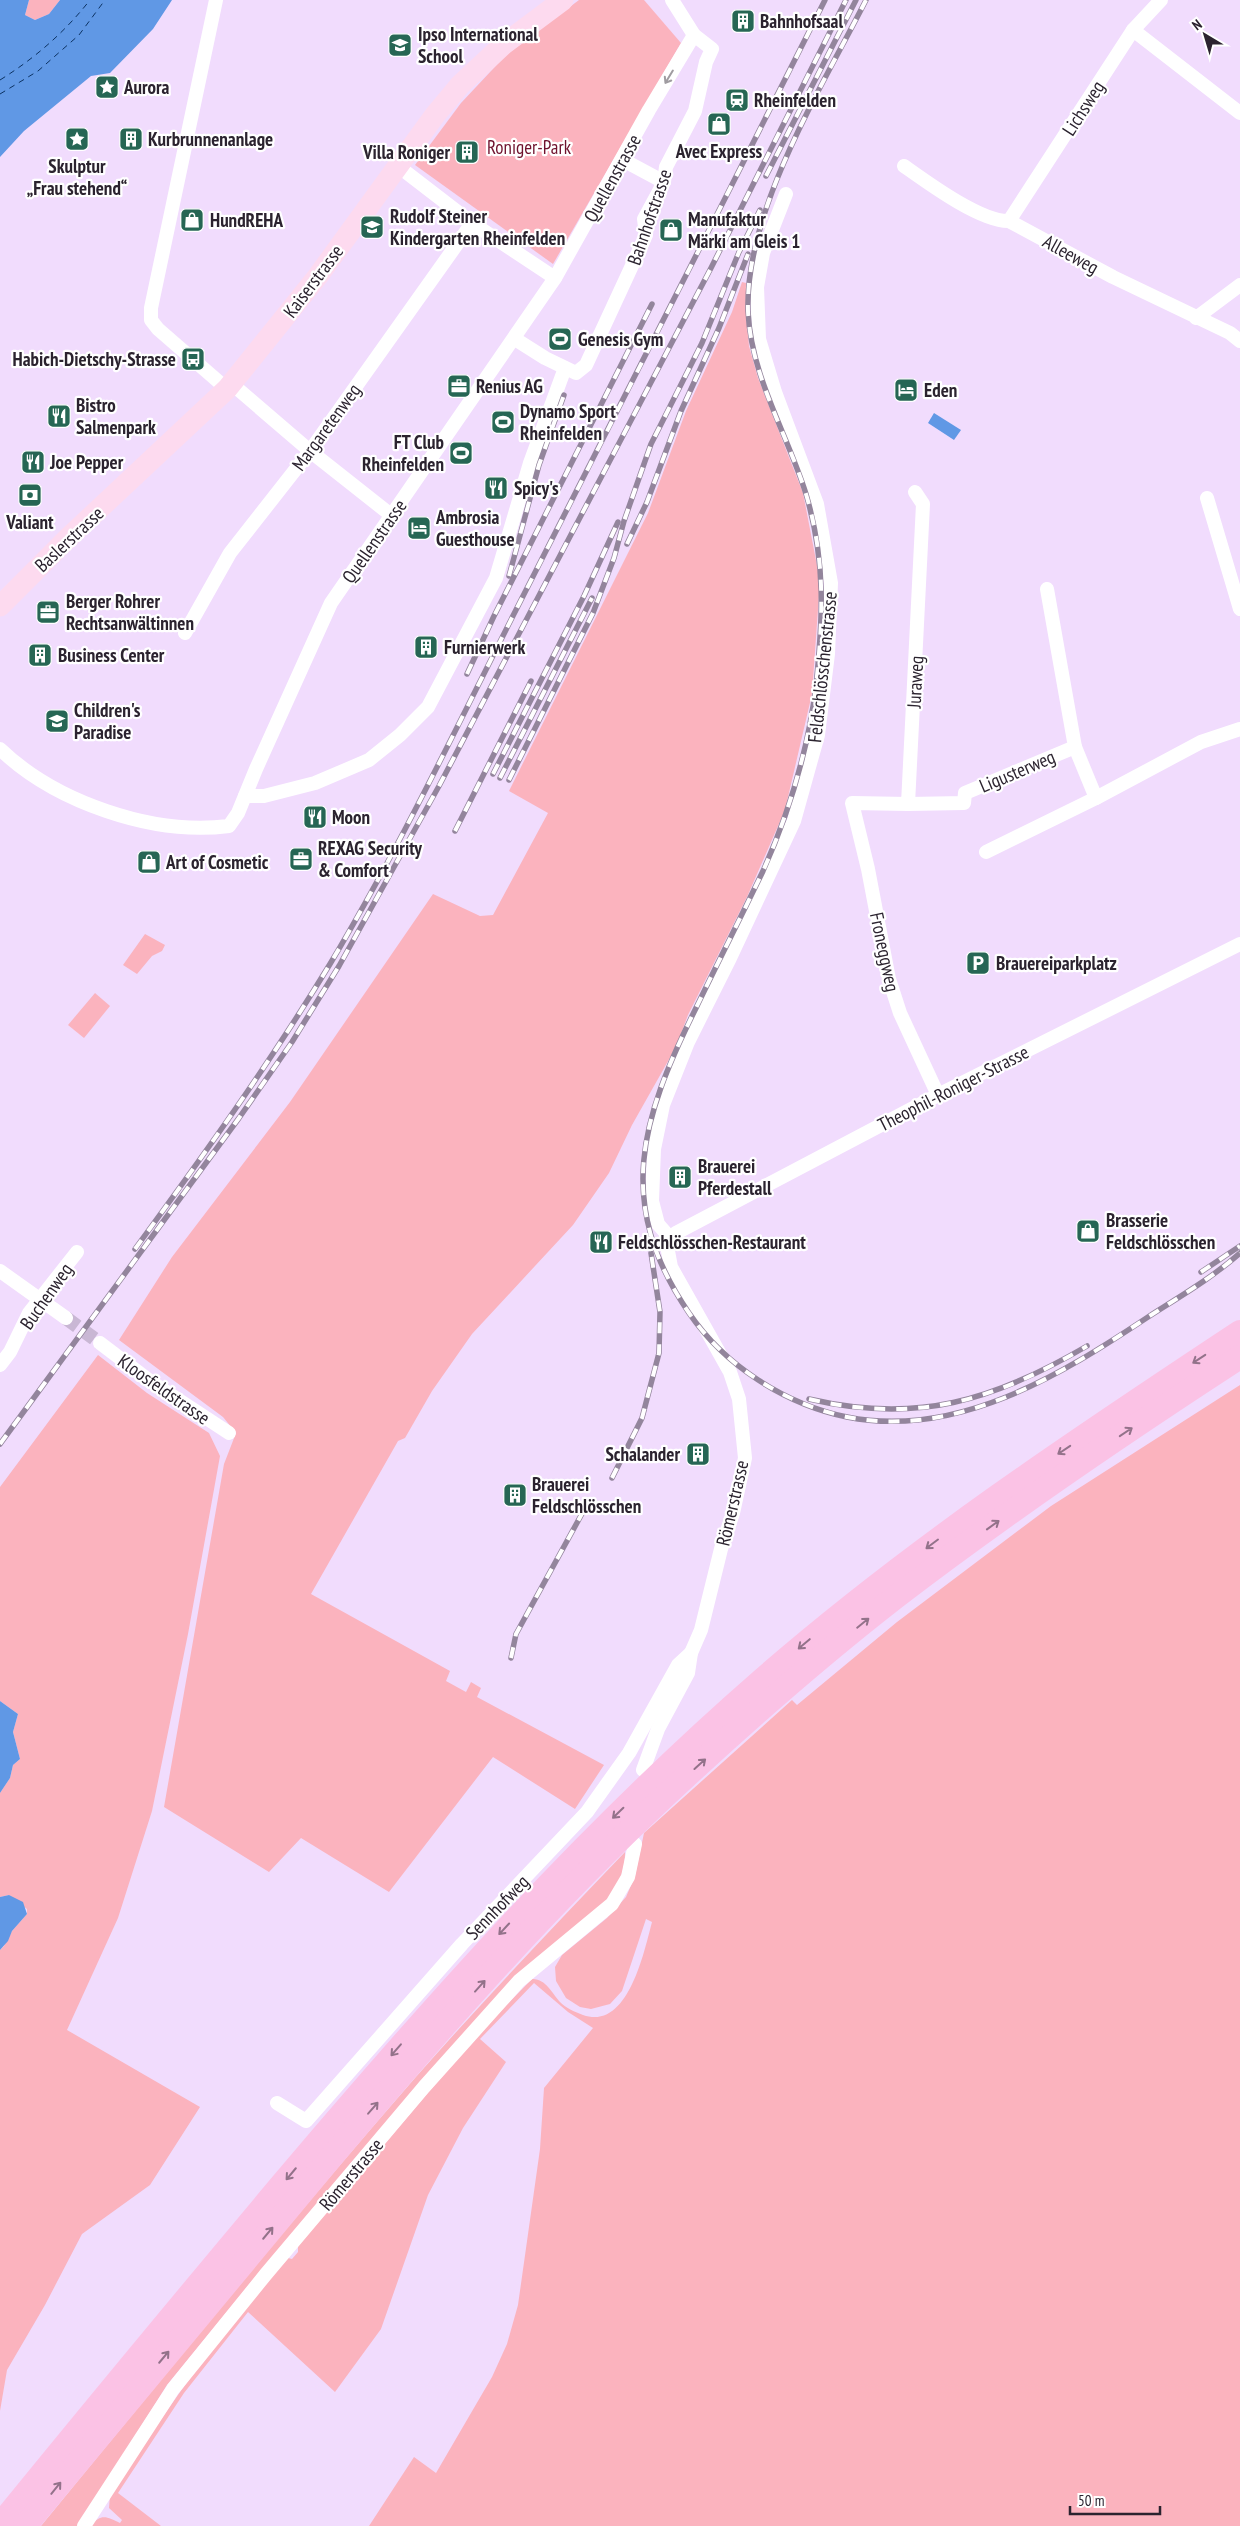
<svg xmlns="http://www.w3.org/2000/svg" width="1240" height="2526" font-family="'PT Sans Narrow',sans-serif">
	<style>
		.green { fill: #fbb3be }
		.water { fill: #6098e5 }
		.lines { fill: none; stroke-linecap: round; stroke-linejoin: round }
		.ferry { stroke: #0c3262; stroke-width: 1; stroke-dasharray: 6 5; stroke-linecap: butt }
		.minor-tunnel { stroke: #c9b7d4; stroke-width: 14; stroke-dasharray: 14 7; stroke-linecap: butt }
		.minor { stroke: #fff; stroke-width: 14 }
		.primary { stroke: #fddaef; stroke-width: 21 }
		.motorway { stroke: #fbc2e5; stroke-width: 24 }
		.rail-casing { stroke: #93859c; stroke-width: 5.5 }
		.rail { stroke: #fff; stroke-width: 4; stroke-dasharray: 11; stroke-linecap: butt }
		.oneway { stroke: #a09ca1 }
		.oneway2 { stroke: #93728a }
		.labels { text-anchor: middle; dominant-baseline: central; stroke-width: 4.5; stroke-linejoin: round; paint-order: stroke }
		.poi-label { font-size: 19px; font-weight: bold; fill: #2b232f; stroke: #fff; text-anchor: start }
		.street-label { font-size: 19px; fill: #2b232f; stroke: #fff }
		.park-label { font-size: 19px; fill: #6f122e; stroke: #fff }
	</style>
	<rect width="100%" height="100%" fill="#f1dcfd"/>
	<g class="green">
		<path d="M 29,0 L 60,0 L 49,14 L 35,20 L 25,15 Z"/>
		<path d="M 579,0 L 644,0 L 681,43 L 553,264 L 415,165 L 461,103 L 506,55 Z"/>
		<path d="M 742,282 L 746,283 L 746,314 L 749,346 L 758,378 L 803,493 L 820,581 L 812,694 L 785,810 L 747,897 L 688,1015 L 676,1047 L 632,1125 L 609,1173 L 573,1225 L 472,1334 L 432,1391 L 405,1438 L 398,1441 L 311,1594 L 450,1671 L 446,1681 L 466,1692 L 471,1682 L 481,1688 L 477,1697 L 604,1765 L 575,1809 L 493,1757 L 389,1892 L 301,1838 L 269,1872 L 164,1807 L 224,1464 L 236,1433 L 223,1417 L 119,1340 L 172,1257 L 290,1102 L 433,894 L 480,916 L 493,915 L 548,813 L 509,791 L 648,513 L 686,411 L 732,312 Z"/>
		<path d="M 145,934 L 165,945 L 162,951 L 152,956 L 137,974 L 123,965 Z"/>
		<path d="M 95,993 L 110,1006 L 84,1038 L 68,1025 Z"/>
		<path d="M 98,1355 L 147,1393 L 209,1433 L 220,1456 L 188,1634 L 152,1811 L 118,1918 L 67,2030 L 200,2107 L 150,2185 L 82,2234 L 45,2305 L 7,2370 L 0,2411 L 0,1950 L 4,1946 L 12,1931 L 27,1914 L 27,1909 L 9,1895 L 0,1897 L 0,1793 L 10,1778 L 13,1765 L 20,1759 L 13,1732 L 18,1714 L 0,1701 L 0,1487 Z"/>
		<path d="M 1240,1385 L 1240,2526 L 369,2526 L 414,2457 L 436,2473 L 492,2377 L 507,2344 L 518,2305 L 540,2149 L 544,2088 L 593,2028 L 568,2012 L 534,1983 L 480,2039 L 506,2062 L 463,2128 L 428,2195 L 381,2329 L 335,2392 L 248,2312 L 184,2393 L 118,2493 L 161,2526 L 91,2526 C 101,2513 107,2517 120,2523 L 122,2520 L 109,2508 L 110,2495 C 164,2413 220,2331 288,2258 L 292,2259 L 298,2252 L 298,2246 L 476,2036 L 532,1979 C 545,1978 552,1993 560,2002 C 566,2008 575,2012 583,2015 C 628,2031 644,1952 652,1922 L 646,1919 L 622,1991 L 610,2004 L 591,2009 L 580,2007 L 566,1998 L 556,1981 L 555,1967 L 562,1955 L 607,1918 L 626,1897 L 635,1876 L 644,1833 L 792,1700 L 797,1705 L 897,1622 L 1051,1506 Z"/>
		<path d="M 625,1852 C 626,1900 576,1928 542,1954 L 261,2270 L 167,2385 L 78,2526 L 41,2526 C 164,2376 287,2225 415,2078 C 483,2001 554,1926 625,1852 Z"/>
	</g>
	<g class="water">
		<path d="M 0,0 L 29,0 L 25,15 L 35,20 L 49,14 L 60,0 L 172,0 L 153,29 L 110,73 L 91,76 L 24,131 L 0,157 Z"/>
		<path d="M 934,413 L 961,430 L 954,440 L 928,423 Z"/>
		<path d="M 0,1701 L 18,1714 L 13,1732 L 20,1759 L 13,1765 L 10,1778 L 0,1793 Z"/>
		<path d="M 9,1895 L 23,1902 L 27,1914 L 12,1931 L 8,1941 L 0,1950 L 0,1897 Z"/>
	</g>
	<g class="lines">
		<g class="ferry">
			<path d="M 0,80 C 35,58 64,33 90,0"/>
			<path d="M 0,94 L 38,71 L 79,35 L 105,0"/>
		</g>
		<path class="minor-tunnel" d="M 66,1318 L 100,1343"/>
		<g class="minor">
			<path d="M 216,0 L 151,308 L 151,320 L 158,329 L 227,389"/>
			<path d="M 1133,30 L 1240,113"/>
			<path d="M 623,160 L 664,182"/>
			<path d="M 398,166 L 472,223 L 555,278"/>
			<path d="M 904,166 C 928,183 981,222 1009,221 L 1113,277 L 1230,333 L 1240,341"/>
			<path d="M 1009,221 L 1133,30 L 1161,0"/>
			<path d="M 1196,318 L 1240,285"/>
			<path d="M 515,339 L 545,358 L 576,373 L 586,365 L 642,244 L 646,235 L 644,219 L 664,182 L 666,167 L 695,111 L 706,62 L 712,49 L 694,35 L 672,0"/>
			<path d="M 232,384 L 310,451 L 391,515"/>
			<path d="M 915,492 L 923,504 L 908,804 L 852,803 L 868,869 L 889,979 L 900,1013 L 938,1095"/>
			<path d="M 1207,498 L 1240,609"/>
			<path d="M 1047,589 L 1075,747 L 1096,798"/>
			<path d="M 185,633 L 230,553 L 310,451 L 472,223"/>
			<path d="M 0,749 C 55,802 153,836 229,826 L 238,813 L 256,769 L 331,603 L 555,278 L 649,110 L 694,35"/>
			<path d="M 245,796 L 264,796 L 315,783 L 369,760 L 400,735 L 428,707 L 496,578 L 530,463 L 565,368"/>
			<path d="M 908,804 L 964,803 L 965,793 L 1075,747"/>
			<path d="M 986,852 L 1096,798 L 1201,742 L 1240,729"/>
			<path d="M 671,1239 L 658,1224 L 652,1201 L 654,1149 L 663,1105 L 688,1042 L 730,958 L 794,821 L 818,735 L 828,654 L 831,583 L 817,504 L 775,392 L 759,339 L 757,287 L 763,253 L 786,194"/>
			<path d="M 0,1271 L 66,1318"/>
			<path d="M 100,1343 L 150,1381 L 229,1433"/>
			<path d="M 0,1365 L 10,1352 L 29,1313 L 77,1252"/>
			<path d="M 643,1770 L 658,1729 L 688,1673 L 691,1653 L 701,1630 L 721,1549 L 733,1513 L 745,1458 L 739,1399 L 730,1372 L 671,1267 L 668,1251 L 671,1239 L 676,1233 L 938,1095 L 1240,944"/>
			<path d="M 277,2103 L 306,2121 L 462,1944 L 587,1812 L 629,1753 L 678,1665 L 691,1653"/>
			<path d="M 84,2526 L 173,2389 L 266,2274 L 424,2087 L 519,1981 L 612,1904 L 628,1877 L 635,1844"/>
		</g>
		<path class="primary" d="M 0,606 L 67,539 L 227,389 L 318,276 L 435,115 L 460,85 L 504,44 L 563,0"/>
		<g class="motorway">
			<path d="M 0,2525 C 92,2412 184,2301 277,2190 C 429,2010 584,1835 762,1680 C 911,1550 1075,1441 1240,1332"/>
			<path d="M 25,2526 C 119,2412 213,2298 308,2185 C 421,2050 537,1916 665,1796 C 740,1726 817,1658 897,1596 C 1008,1511 1123,1433 1240,1357"/>
		</g>
		<g class="rail-casing">
			<g id="rail">
				<path d="M 866,0 C 821,89 745,210 748,311 C 751,377 787,433 806,494 C 826,562 823,617 816,686 C 808,749 789,813 763,871 C 741,917 718,962 696,1008 C 641,1119 614,1203 689,1313 C 725,1366 785,1404 847,1417 C 957,1439 1061,1375 1148,1317 C 1179,1297 1212,1278 1240,1253"/>
				<path d="M 766,176 L 856,0"/>
				<path d="M 627,544 L 647,502 L 681,411 L 719,328 L 748,254"/>
				<path d="M 509,576 L 539,465 L 564,395"/>
				<path d="M 467,674 L 494,616 L 652,304"/>
				<path d="M 493,774 L 584,596 L 618,522"/>
				<path d="M 500,778 L 592,598"/>
				<path d="M 509,780 L 593,613 L 614,558 L 624,521 L 651,444 L 702,343 L 739,252 L 760,210"/>
				<path d="M 455,831 L 531,681"/>
				<path d="M 135,1249 C 203,1156 270,1063 330,964 C 400,847 458,724 520,602 C 622,402 724,201 825,0"/>
				<path d="M 1201,1272 L 1240,1246"/>
				<path d="M 809,1399 C 917,1424 993,1401 1087,1346"/>
				<path d="M 0,1444 L 239,1118 L 292,1042 L 339,966 L 439,786 L 711,268 L 846,0"/>
				<path d="M 612,1478 L 642,1418 L 659,1353 L 660,1312 L 651,1253"/>
				<path d="M 511,1658 L 516,1634 L 584,1510"/>
			</g>
		</g>
		<use href="#rail" class="rail"/>
	</g>
	<defs><path id="oneway-shaft" d="M-6 0H5M1.5-3L5.5 0L1.5 3" fill="none" stroke-width="1.6" stroke-linecap="round" stroke-linejoin="round" transform="scale(1.25)"/></defs>
	<use class="oneway" href="#oneway-shaft" transform="translate(669 77) rotate(121)"/>
	<g class="oneway2">
		<use href="#oneway-shaft" transform="translate(1199 1359) rotate(147)"/>
		<use href="#oneway-shaft" transform="translate(1126 1432) rotate(-34)"/>
		<use href="#oneway-shaft" transform="translate(1064 1450) rotate(146)"/>
		<use href="#oneway-shaft" transform="translate(993 1525) rotate(-36)"/>
		<use href="#oneway-shaft" transform="translate(932 1544) rotate(143)"/>
		<use href="#oneway-shaft" transform="translate(863 1623) rotate(-39)"/>
		<use href="#oneway-shaft" transform="translate(804 1644) rotate(140)"/>
		<use href="#oneway-shaft" transform="translate(700 1764) rotate(-42)"/>
		<use href="#oneway-shaft" transform="translate(618 1813) rotate(136)"/>
		<use href="#oneway-shaft" transform="translate(504 1929) rotate(133)"/>
		<use href="#oneway-shaft" transform="translate(480 1986) rotate(-48)"/>
		<use href="#oneway-shaft" transform="translate(396 2050) rotate(131)"/>
		<use href="#oneway-shaft" transform="translate(373 2108) rotate(-49)"/>
		<use href="#oneway-shaft" transform="translate(291 2174) rotate(130)"/>
		<use href="#oneway-shaft" transform="translate(268 2233) rotate(-50)"/>
		<use href="#oneway-shaft" transform="translate(164 2357) rotate(-50)"/>
		<use href="#oneway-shaft" transform="translate(56 2488) rotate(-51)"/>
	</g>
	<defs>
		<g id="building-square" transform="scale(1.25)"><rect x="-9" y="-9" width="18" height="18" rx="4" fill="#266654" stroke="#fff"/><path d="M-4-6H4V6H1V3H-1V6H-4ZM-2.5-4.3h1.7v1.8h-1.7ZM.8-4.3h1.7v1.8H.8ZM-2.5-1h1.7V.8h-1.7ZM.8-1h1.7V.8H.8Z" fill="#fff"/></g>
		<g id="school-square" transform="scale(1.25)"><rect x="-9" y="-9" width="18" height="18" rx="4" fill="#266654" stroke="#fff"/><path d="M0-5L7-2L0 1L-7-2ZM-4 1L0 2.5L4 1V4Q0 6-4 4Z" fill="#fff"/></g>
		<g id="sight-square" transform="scale(1.25)"><rect x="-9" y="-9" width="18" height="18" rx="4" fill="#266654" stroke="#fff"/><path d="M0-6L1.8-2.2L6-1.7L2.9 1.2L3.7 5.4L0 3.3L-3.7 5.4L-2.9 1.2L-6-1.7L-1.8-2.2Z" fill="#fff"/></g>
		<g id="station-square" transform="scale(1.25)"><rect x="-9" y="-9" width="18" height="18" rx="4" fill="#266654" stroke="#fff"/><path d="M-3-6H3Q5-6 5-4V2Q5 4 3 4L4.5 6H3L1.5 4h-3L-3 6H-4.5L-3 4Q-5 4-5 2V-4Q-5-6-3-6ZM-3.5-4v3h7v-3ZM-3.5 1v1.5H-2V1ZM2 1v1.5H3.5V1Z" fill="#fff"/></g>
		<g id="shop-square" transform="scale(1.25)"><rect x="-9" y="-9" width="18" height="18" rx="4" fill="#266654" stroke="#fff"/><path d="M-5-2.5h2.3a2.7 3.5 0 0 1 5.4 0H5L5.5 6h-11ZM-1.5-2.5h3a1.5 2.3 0 0 0-3 0Z" fill="#fff"/></g>
		<g id="stadium-square" transform="scale(1.25)"><rect x="-9" y="-9" width="18" height="18" rx="4" fill="#266654" stroke="#fff"/><path d="M0-5a6.5 5 0 1 0 0 10a6.5 5 0 1 0 0-10ZM-3.5-1.8h7v3.6h-7Z" fill="#fff"/></g>
		<g id="bus-square" transform="scale(1.25)"><rect x="-9" y="-9" width="18" height="18" rx="4" fill="#266654" stroke="#fff"/><path d="M-5-6H5V4H4V6H2V4H-2V6H-4V4H-5ZM-3.5-4V0h7V-4ZM-3.5 1.2v1.5H-2V1.2ZM2 1.2v1.5H3.5V1.2Z" fill="#fff"/></g>
		<g id="office-square" transform="scale(1.25)"><rect x="-9" y="-9" width="18" height="18" rx="4" fill="#266654" stroke="#fff"/><path d="M-6-3h4V-5.5h4V-3h4V5H-6ZM-1-4.5V-3h2v-1.5ZM-6 0V1H6V0Z" fill="#fff"/></g>
		<g id="hotel-square" transform="scale(1.25)"><rect x="-9" y="-9" width="18" height="18" rx="4" fill="#266654" stroke="#fff"/><path d="M-6-4.5h1.5V1H6V5H4.5V3h-9V5H-6ZM-4 0a1.8 1.8 0 1 1 3.6 0ZM.5 0V-2.5h3Q6-2.5 6 0Z" fill="#fff"/></g>
		<g id="restaurant-square" transform="scale(1.25)"><rect x="-9" y="-9" width="18" height="18" rx="4" fill="#266654" stroke="#fff"/><path d="M-5-6h1v4h1v-4h1v4h1v-4h1v5L-1.5 .5V6h-2V.5L-5-1ZM5-6V6H3V1.5H1.5Q1.5-4 5-6Z" fill="#fff"/></g>
		<g id="bank-square" transform="scale(1.25)"><rect x="-9" y="-9" width="18" height="18" rx="4" fill="#266654" stroke="#fff"/><path d="M-6-4H6V4H-6ZM0-2.3a2.3 2.3 0 1 0 0 4.6a2.3 2.3 0 1 0 0-4.6Z" fill="#fff"/></g>
		<g id="parking-square" transform="scale(1.25)"><rect x="-9" y="-9" width="18" height="18" rx="4" fill="#266654" stroke="#fff"/><path d="M-3.5-5.5H1a3.5 3.5 0 0 1 0 7H-1V5.5H-3.5ZM-1-3.4V-.6H.8a1.4 1.4 0 0 0 0-2.8Z" fill="#fff"/></g>
	</defs>
	<g fill-rule="evenodd">
		<use href="#building-square" x="743" y="21"/>
		<use href="#school-square" x="400" y="45"/>
		<use href="#sight-square" x="107" y="87"/>
		<use href="#station-square" x="737" y="100"/>
		<use href="#shop-square" x="719" y="124"/>
		<use href="#sight-square" x="77" y="139"/>
		<use href="#building-square" x="131" y="139"/>
		<use href="#building-square" x="467" y="152"/>
		<use href="#shop-square" x="192" y="220"/>
		<use href="#school-square" x="372" y="227"/>
		<use href="#shop-square" x="671" y="230"/>
		<use href="#stadium-square" x="560" y="339"/>
		<use href="#bus-square" x="193" y="359"/>
		<use href="#office-square" x="459" y="386"/>
		<use href="#hotel-square" x="906" y="390"/>
		<use href="#restaurant-square" x="59" y="416"/>
		<use href="#stadium-square" x="503" y="422"/>
		<use href="#stadium-square" x="461" y="453"/>
		<use href="#restaurant-square" x="33" y="462"/>
		<use href="#restaurant-square" x="496" y="488"/>
		<use href="#bank-square" x="30" y="495"/>
		<use href="#hotel-square" x="419" y="528"/>
		<use href="#office-square" x="48" y="612"/>
		<use href="#building-square" x="426" y="647"/>
		<use href="#building-square" x="40" y="655"/>
		<use href="#school-square" x="57" y="721"/>
		<use href="#restaurant-square" x="315" y="817"/>
		<use href="#office-square" x="301" y="859"/>
		<use href="#shop-square" x="149" y="862"/>
		<use href="#parking-square" x="978" y="963"/>
		<use href="#building-square" x="680" y="1177"/>
		<use href="#shop-square" x="1088" y="1231"/>
		<use href="#restaurant-square" x="601" y="1242"/>
		<use href="#building-square" x="698" y="1454"/>
		<use href="#building-square" x="515" y="1495"/>
	</g>
	<g class="labels">
		<g class="poi-label">
			<text x="760" y="21">Bahnhofsaal</text>
			<text x="418" y="34">Ipso International<tspan x="418" dy="22">School</tspan></text>
			<text x="124" y="87">Aurora</text>
			<text x="754" y="100">Rheinfelden</text>
			<text x="148" y="139">Kurbrunnenanlage</text>
			<text x="719" y="151" text-anchor="middle">Avec Express</text>
			<text x="450" y="152" text-anchor="end">Villa Roniger</text>
			<text x="77" y="166" text-anchor="middle">Skulptur<tspan x="77" dy="22">„Frau stehend“</tspan></text>
			<text x="390" y="216">Rudolf Steiner<tspan x="390" dy="22">Kindergarten Rheinfelden</tspan></text>
			<text x="688" y="219">Manufaktur<tspan x="688" dy="22">Märki am Gleis 1</tspan></text>
			<text x="210" y="220">HundREHA</text>
			<text x="578" y="339">Genesis Gym</text>
			<text x="176" y="359" text-anchor="end">Habich-Dietschy-Strasse</text>
			<text x="476" y="386">Renius AG</text>
			<text x="924" y="390">Eden</text>
			<text x="76" y="405">Bistro<tspan x="76" dy="22">Salmenpark</tspan></text>
			<text x="520" y="411">Dynamo Sport<tspan x="520" dy="22">Rheinfelden</tspan></text>
			<text x="444" y="442" text-anchor="end">FT Club<tspan x="444" dy="22">Rheinfelden</tspan></text>
			<text x="50" y="462">Joe Pepper</text>
			<text x="514" y="488">Spicy's</text>
			<text x="436" y="517">Ambrosia<tspan x="436" dy="22">Guesthouse</tspan></text>
			<text x="30" y="522" text-anchor="middle">Valiant</text>
			<text x="66" y="601">Berger Rohrer<tspan x="66" dy="22">Rechtsanwältinnen</tspan></text>
			<text x="444" y="647">Furnierwerk</text>
			<text x="58" y="655">Business Center</text>
			<text x="74" y="710">Children's<tspan x="74" dy="22">Paradise</tspan></text>
			<text x="332" y="817">Moon</text>
			<text x="318" y="848">REXAG Security<tspan x="318" dy="22">&amp; Comfort</tspan></text>
			<text x="166" y="862">Art of Cosmetic</text>
			<text x="996" y="963">Brauereiparkplatz</text>
			<text x="698" y="1166">Brauerei<tspan x="698" dy="22">Pferdestall</tspan></text>
			<text x="1106" y="1220">Brasserie<tspan x="1106" dy="22">Feldschlösschen</tspan></text>
			<text x="618" y="1242">Feldschlösschen-Restaurant</text>
			<text x="680" y="1454" text-anchor="end">Schalander</text>
			<text x="532" y="1484">Brauerei<tspan x="532" dy="22">Feldschlösschen</tspan></text>
		</g>
		<g class="street-label">
			<text transform="translate(1083 108) rotate(-57)">Lichsweg</text>
			<text transform="translate(612 178) rotate(-61)">Quellenstrasse</text>
			<text transform="translate(649 217) rotate(-71)">Bahnhofstrasse</text>
			<text transform="translate(1071 254) rotate(29)">Alleeweg</text>
			<text transform="translate(313 281) rotate(-53)">Kaiserstrasse</text>
			<text transform="translate(326 427) rotate(-54)">Margaretenweg</text>
			<text transform="translate(69 539) rotate(-43)">Baslerstrasse</text>
			<text transform="translate(374 541) rotate(-55)">Quellenstrasse</text>
			<text transform="translate(822 667) rotate(-84)">Feldschlösschenstrasse</text>
			<text transform="translate(915 682) rotate(-87)">Juraweg</text>
			<text transform="translate(1017 771) rotate(-23)">Ligusterweg</text>
			<text transform="translate(885 952) rotate(78)">Froneggweg</text>
			<text transform="translate(953 1088) rotate(-27)">Theophil-Roniger-Strasse</text>
			<text transform="translate(46 1296) rotate(-55)">Buchenweg</text>
			<text transform="translate(164 1389) rotate(35)">Kloosfeldstrasse</text>
			<text transform="translate(732 1503) rotate(-77)">Römerstrasse</text>
			<text transform="translate(497 1907) rotate(-46)">Sennhofweg</text>
			<text transform="translate(351 2174) rotate(-50)">Römerstrasse</text>
		</g>
		<g class="park-label">
			<text x="529" y="147">Roniger-Park</text>
		</g>
	</g>
	<g transform="translate(1205 35) rotate(322)" stroke="#ffffff" stroke-width="4" paint-order="stroke">
	<path d="M0-4L9 19L0 12L-9 19Z" fill="#2b232f"/>
	<text y="-8" font-size="14" font-weight="bold" text-anchor="middle" fill="#2b232f">N</text>
	</g>
	<path d="M1070 2506v8h90v-8" fill="none" stroke="#2b232f" stroke-width="2.5"/>
	<text x="1078" y="2506" font-size="15" fill="#2b232f" stroke="#ffffff" stroke-width="4" paint-order="stroke">50 m</text>
</svg>
